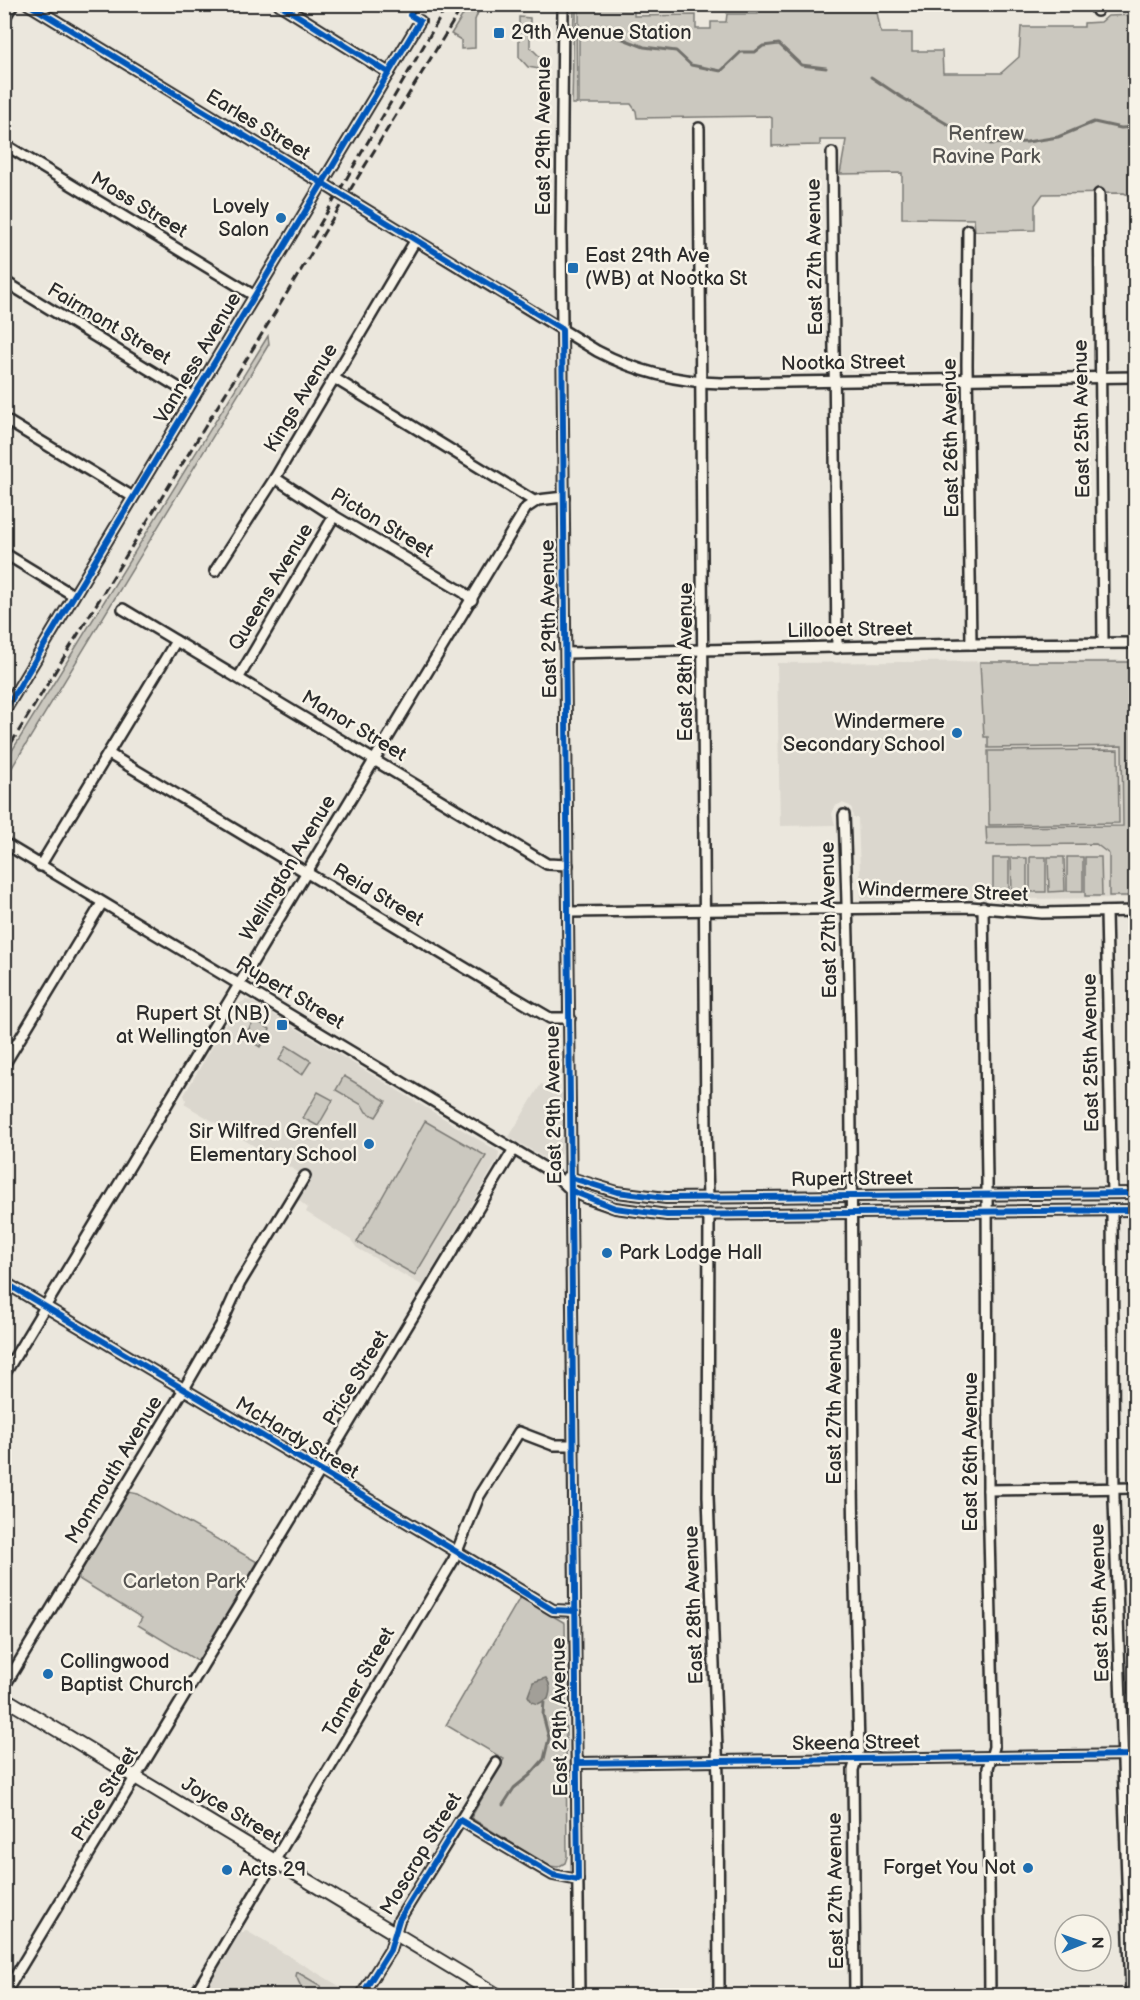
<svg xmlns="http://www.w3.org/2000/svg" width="1140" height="2000" font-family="'Balsamiq Sans',sans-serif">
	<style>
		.built { fill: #dbd7ce }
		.green { fill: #cbc8bf; stroke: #7b7a75; stroke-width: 1.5 }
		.water { fill: #a29f98; stroke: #72716c; stroke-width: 1.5 }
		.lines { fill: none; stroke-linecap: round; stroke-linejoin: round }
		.stream { stroke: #72716c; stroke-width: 3 }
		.minor-casing { stroke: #2b2b2b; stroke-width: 14 }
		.major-casing { stroke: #2b2b2b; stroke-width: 16 }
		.minor { stroke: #f7f3e8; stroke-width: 9 }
		.major { stroke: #f7f3e8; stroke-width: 12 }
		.rail { stroke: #2b2b2b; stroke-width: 3; stroke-dasharray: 9 4.5; stroke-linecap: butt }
		.minor-bridge-casing { stroke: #2b2b2b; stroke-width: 14; stroke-linecap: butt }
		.minor-bridge { stroke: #f7f3e8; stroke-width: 9 }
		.cycleway-casing { stroke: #f7f3e8; stroke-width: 10 }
		.cycleway { stroke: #0057b8; stroke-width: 6 }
		.poi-dot { fill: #1f6fb2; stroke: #f7f3e8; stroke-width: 2 }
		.labels { text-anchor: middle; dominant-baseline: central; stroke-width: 5; stroke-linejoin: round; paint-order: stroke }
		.poi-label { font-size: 20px; fill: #2b2b2b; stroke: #f7f3e8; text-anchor: start }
		.street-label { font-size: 20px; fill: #2b2b2b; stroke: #f7f3e8 }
		.park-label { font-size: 20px; fill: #535250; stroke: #f7f3e8 }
	</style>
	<rect width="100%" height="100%" fill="#ebe7dd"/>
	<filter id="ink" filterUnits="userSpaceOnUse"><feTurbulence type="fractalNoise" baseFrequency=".0167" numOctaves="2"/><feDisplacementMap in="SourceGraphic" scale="12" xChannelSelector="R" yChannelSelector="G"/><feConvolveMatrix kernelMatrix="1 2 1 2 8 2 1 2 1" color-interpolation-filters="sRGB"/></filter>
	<g filter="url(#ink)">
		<g class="built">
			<path d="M 1135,660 L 1135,898 L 861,900 L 858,818 L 853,818 L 852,809 L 850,806 L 842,803 L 835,806 L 832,814 L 835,825 L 780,826 L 777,663 Z"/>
			<path d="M 246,1000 L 251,1001 L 499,1152 L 498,1159 L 423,1286 L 357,1248 L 351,1240 L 306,1212 L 308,1208 L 297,1199 L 310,1175 L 303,1171 L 301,1174 L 184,1104 L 186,1100 L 184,1095 L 237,1005 Z"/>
			<path d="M 541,1084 L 563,1093 L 563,1147 L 561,1154 L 555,1158 L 545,1158 L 509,1137 Z"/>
			<path d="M 245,1930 L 351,1993 L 349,1996 L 200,1996 L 238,1933 L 243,1933 Z"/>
		</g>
		<g class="green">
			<path d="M 576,4 L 576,5 L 577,104 L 572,104 L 574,5 Z"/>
			<path d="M 469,5 L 481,5 L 475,20 L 475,48 L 461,49 L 461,40 L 451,34 Z"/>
			<path d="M 579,5 L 634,5 L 634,16 L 696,15 L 696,29 L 711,29 L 711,22 L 726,22 L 727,14 L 758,14 L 759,6 L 802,6 L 803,9 L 876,7 L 881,33 L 912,33 L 912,51 L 942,51 L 943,73 L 1001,73 L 1019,57 L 1021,27 L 1084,27 L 1084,23 L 1101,22 L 1108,16 L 1135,15 L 1135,201 L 1132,197 L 1124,193 L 1043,194 L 1035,205 L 1035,230 L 975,231 L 974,219 L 902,218 L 902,173 L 840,174 L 846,140 L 820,140 L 820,145 L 772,146 L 772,118 L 768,116 L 637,118 L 636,111 L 631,104 L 579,104 Z"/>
			<path d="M 519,17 L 530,18 L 530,47 L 546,63 L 545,70 L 528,67 L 519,57 Z"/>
			<path d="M 268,336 L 269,344 L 5,779 L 5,762 Z"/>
			<path d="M 980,662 L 1135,662 L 1135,896 L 1109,896 L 1109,854 L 1096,844 L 987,845 L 986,827 L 1123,826 L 1122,746 L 988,748 L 988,737 L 984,737 Z"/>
			<path d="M 1118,750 L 1119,823 L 989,825 L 988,751 Z"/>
			<rect x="1030" y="857" width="16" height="35"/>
			<path d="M 1048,857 L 1064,857 L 1065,891 L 1049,892 Z"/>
			<rect x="1067" y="857" width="16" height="34"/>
			<path d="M 1085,857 L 1101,857 L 1102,896 L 1085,896 Z"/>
			<rect x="993" y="858" width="16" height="34"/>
			<path d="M 1011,858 L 1027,858 L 1027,892 L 1012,892 Z"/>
			<path d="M 257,1021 L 270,1029 L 268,1036 L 260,1047 L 248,1039 L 245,1035 L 253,1022 Z"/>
			<path d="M 287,1046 L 311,1061 L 302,1075 L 279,1060 Z"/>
			<path d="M 344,1076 L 386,1101 L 376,1117 L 366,1112 L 362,1105 L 336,1090 Z"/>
			<path d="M 318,1092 L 333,1100 L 318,1126 L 303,1118 Z"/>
			<path d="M 425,1121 L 486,1156 L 415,1275 L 357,1242 Z"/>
			<path d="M 128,1492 L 138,1494 L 259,1563 L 199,1662 L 138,1625 L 142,1618 L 79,1579 L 79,1575 Z"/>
			<path d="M 522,1598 L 565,1623 L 567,1857 L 565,1863 L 558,1867 L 549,1866 L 471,1818 L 504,1759 L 446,1725 L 519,1599 Z"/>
			<path d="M 297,1972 L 321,1986 L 315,1995 C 303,1996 301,1986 296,1976 Z"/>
		</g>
		<path class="water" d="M 546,1678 C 551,1685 551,1690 548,1699 L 538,1704 L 532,1702 L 528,1696 L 533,1682 Z"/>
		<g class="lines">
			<g class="stream">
				<path d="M 613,35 L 644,47 L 676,51 L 691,65 L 721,71 L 741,52 L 755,52 L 763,46 L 779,44 L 801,65 L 826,68"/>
				<path d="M 871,77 L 901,97 L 954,128 L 990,144 L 1027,142 L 1058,137 L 1094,122 L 1121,128 L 1136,127"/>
				<path d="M 503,1805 L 514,1788 L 530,1775 L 544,1759 L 549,1738 L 543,1715 L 544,1701"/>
			</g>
			<g class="minor-casing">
				<g id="minor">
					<path d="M 28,4 L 335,191"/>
					<path d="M 279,4 L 389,73"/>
					<path d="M 563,4 L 561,231 L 579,1996"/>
					<path d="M 1097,4 L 1097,11"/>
					<path d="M 4,19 L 13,4"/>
					<path d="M 699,128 L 706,1130 L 708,1197"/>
					<path d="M 4,144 L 255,296"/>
					<path d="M 832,153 L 837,648"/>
					<path d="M 1099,194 L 1103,643"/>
					<path d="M 350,200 L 597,351 C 637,372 677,382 722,383 L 1136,377"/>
					<path d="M 968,230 L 967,365 L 971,644"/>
					<path d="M 4,281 L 194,397"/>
					<path d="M 334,378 L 534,501"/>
					<path d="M 4,419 L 133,497"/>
					<path d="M 275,478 L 334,516 L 463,592 L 472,600"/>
					<path d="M 4,553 L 73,595"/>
					<path d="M 215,571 L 275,478 L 415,241"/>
					<path d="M 123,609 L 547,864 L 568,865"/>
					<path d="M 566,653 L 971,644 L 1136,643"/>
					<path d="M 239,677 L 334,516"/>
					<path d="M 4,712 L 420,21"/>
					<path d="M 109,754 L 502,990 L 550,1018 L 570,1018"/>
					<path d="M 844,815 C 853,1037 851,1259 853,1481 C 854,1570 857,1659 859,1749 L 853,1770 L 855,1996"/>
					<path d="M 4,843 L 553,1173 L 572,1191 L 586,1198 L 615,1208 L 667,1215 L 1136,1210"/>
					<path d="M 40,866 L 176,641"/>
					<path d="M 983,907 L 987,1180 L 988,1490 L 994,1747 L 988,1768 L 990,1996"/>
					<path d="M 569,912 L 970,907 L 1042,913 L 1136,911"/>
					<path d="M 1106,912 L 1112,1193"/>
					<path d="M 4,1065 L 102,903"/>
					<path d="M 567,1177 L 617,1192 L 666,1198 L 1136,1193"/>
					<path d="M 1112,1210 L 1114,1500 L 1131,1996"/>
					<path d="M 709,1214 L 708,1496 L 718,1777 L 719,1996"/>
					<path d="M 4,1282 L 457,1552 L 553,1610 L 576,1611"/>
					<path d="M 4,1375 L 526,508 L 538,500 L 564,497"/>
					<path d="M 988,1490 L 1136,1488"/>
					<path d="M 4,1687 L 184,1389 L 222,1323 L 240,1283 L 305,1176"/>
					<path d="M 577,1763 L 1136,1755"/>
					<path d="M 460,1820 L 553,1875 L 578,1880"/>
					<path d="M 4,1995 L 514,1149"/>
					<path d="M 194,1996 L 454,1559 L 479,1496 L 519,1432 L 553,1445 L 574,1445"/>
					<path d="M 361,1996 L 390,1950 L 399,1920 L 496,1763"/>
				</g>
			</g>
			<g class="major-casing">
				<path id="major" d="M 4,1698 L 499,1996"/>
			</g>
			<use href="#minor" class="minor"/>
			<use href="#major" class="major"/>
			<g class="rail">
				<path d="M 312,238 L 448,4"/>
				<path d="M 4,755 L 464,4"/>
			</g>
			<g class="minor-bridge-casing">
				<path id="minor-bridge" d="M 335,191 L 350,200"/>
			</g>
			<use href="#minor-bridge" class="minor-bridge"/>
			<g class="cycleway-casing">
				<g id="cycleway">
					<path d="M 28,4 L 562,329 L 578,1880 L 553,1875 L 460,1820 L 399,1920 L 390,1950 L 361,1996"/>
					<path d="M 279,4 L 389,73"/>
					<path d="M 4,712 L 420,21 L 410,15 L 417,4"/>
					<path d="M 572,1178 L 617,1192 L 666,1198 L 1136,1193"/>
					<path d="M 572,1191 L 615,1208 L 667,1215 L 1136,1210"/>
					<path d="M 4,1282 L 457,1552 L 553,1610 L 576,1611"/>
					<path d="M 577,1763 L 1136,1755"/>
				</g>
			</g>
			<use href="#cycleway" class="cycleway"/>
		</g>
	</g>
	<g class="poi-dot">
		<rect x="493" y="27" width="12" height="12" rx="3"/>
		<circle cx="281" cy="218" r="6"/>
		<rect x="567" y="262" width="12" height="12" rx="3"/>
		<circle cx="957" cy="733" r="6"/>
		<rect x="276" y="1019" width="12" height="12" rx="3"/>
		<circle cx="369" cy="1144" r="6"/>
		<circle cx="607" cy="1253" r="6"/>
		<circle cx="48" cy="1674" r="6"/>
		<circle cx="1028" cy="1868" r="6"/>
		<circle cx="227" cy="1870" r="6"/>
	</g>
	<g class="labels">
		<g class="poi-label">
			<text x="511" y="33">29th Avenue Station</text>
			<text x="269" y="207" text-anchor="end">Lovely<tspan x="269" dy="23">Salon</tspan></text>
			<text x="585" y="256">East 29th Ave<tspan x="585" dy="23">(WB) at Nootka St</tspan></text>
			<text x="945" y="722" text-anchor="end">Windermere<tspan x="945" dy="23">Secondary School</tspan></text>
			<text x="270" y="1014" text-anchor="end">Rupert St (NB)<tspan x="270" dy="23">at Wellington Ave</tspan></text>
			<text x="357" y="1132" text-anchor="end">Sir Wilfred Grenfell<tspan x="357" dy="23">Elementary School</tspan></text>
			<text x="619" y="1253">Park Lodge Hall</text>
			<text x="60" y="1662">Collingwood<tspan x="60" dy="23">Baptist Church</tspan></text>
			<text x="1016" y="1868" text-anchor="end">Forget You Not</text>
			<text x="239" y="1870">Acts 29</text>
		</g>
		<g class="street-label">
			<text transform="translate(258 125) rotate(31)">Earles Street</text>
			<text transform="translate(544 136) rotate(-90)">East 29th Avenue</text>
			<text transform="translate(139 205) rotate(31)">Moss Street</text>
			<text transform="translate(815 257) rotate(-91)">East 27th Avenue</text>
			<text transform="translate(109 324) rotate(31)">Fairmont Street</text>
			<text transform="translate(198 358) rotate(-59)">Vanness Avenue</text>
			<text transform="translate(843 363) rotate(-1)">Nootka Street</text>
			<text transform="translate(301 398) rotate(-59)">Kings Avenue</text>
			<text transform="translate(1082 419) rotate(-91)">East 25th Avenue</text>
			<text transform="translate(951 438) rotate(-91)">East 26th Avenue</text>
			<text transform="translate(382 523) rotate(31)">Picton Street</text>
			<text transform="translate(271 587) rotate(-59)">Queens Avenue</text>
			<text transform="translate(549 619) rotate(-91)">East 29th Avenue</text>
			<text transform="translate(850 630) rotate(-1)">Lillooet Street</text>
			<text transform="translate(686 662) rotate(-90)">East 28th Avenue</text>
			<text transform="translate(354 726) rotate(31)">Manor Street</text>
			<text transform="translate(288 868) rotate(-59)">Wellington Avenue</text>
			<text transform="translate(943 892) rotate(2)">Windermere Street</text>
			<text transform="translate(378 895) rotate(31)">Reid Street</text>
			<text transform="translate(829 920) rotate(-91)">East 27th Avenue</text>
			<text transform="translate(290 993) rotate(31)">Rupert Street</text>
			<text transform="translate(1091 1053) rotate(-91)">East 25th Avenue</text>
			<text transform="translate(554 1105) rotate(-91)">East 29th Avenue</text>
			<text transform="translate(852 1179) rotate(-1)">Rupert Street</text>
			<text transform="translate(356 1378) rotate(-59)">Price Street</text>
			<text transform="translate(835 1406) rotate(-90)">East 27th Avenue</text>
			<text transform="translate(297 1438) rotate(31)">McHardy Street</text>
			<text transform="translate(971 1452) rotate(-90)">East 26th Avenue</text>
			<text transform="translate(114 1470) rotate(-59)">Monmouth Avenue</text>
			<text transform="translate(1100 1603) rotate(-92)">East 25th Avenue</text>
			<text transform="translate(694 1605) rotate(-92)">East 28th Avenue</text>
			<text transform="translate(359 1682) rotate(-60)">Tanner Street</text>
			<text transform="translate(560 1717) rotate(-91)">East 29th Avenue</text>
			<text transform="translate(856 1743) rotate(-1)">Skeena Street</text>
			<text transform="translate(105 1794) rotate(-58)">Price Street</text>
			<text transform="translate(231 1811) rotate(31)">Joyce Street</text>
			<text transform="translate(421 1854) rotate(-59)">Moscrop Street</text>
			<text transform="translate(836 1891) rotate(-91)">East 27th Avenue</text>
		</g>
		<g class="park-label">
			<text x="986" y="134">Renfrew<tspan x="986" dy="23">Ravine Park</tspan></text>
			<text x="184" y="1582">Carleton Park</text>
		</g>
	</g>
	<rect width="1140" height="2000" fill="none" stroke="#f7f3e8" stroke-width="24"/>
	<rect x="12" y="12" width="1116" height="1976" fill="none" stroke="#2b2b2b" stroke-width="2" filter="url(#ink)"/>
	<g transform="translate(1083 1943) rotate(89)"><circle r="28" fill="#f7f3e8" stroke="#a5a39c" stroke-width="1.5"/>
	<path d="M0-4.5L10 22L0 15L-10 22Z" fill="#1f6fb2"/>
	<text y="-9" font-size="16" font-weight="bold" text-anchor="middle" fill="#2b2b2b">N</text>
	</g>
</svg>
